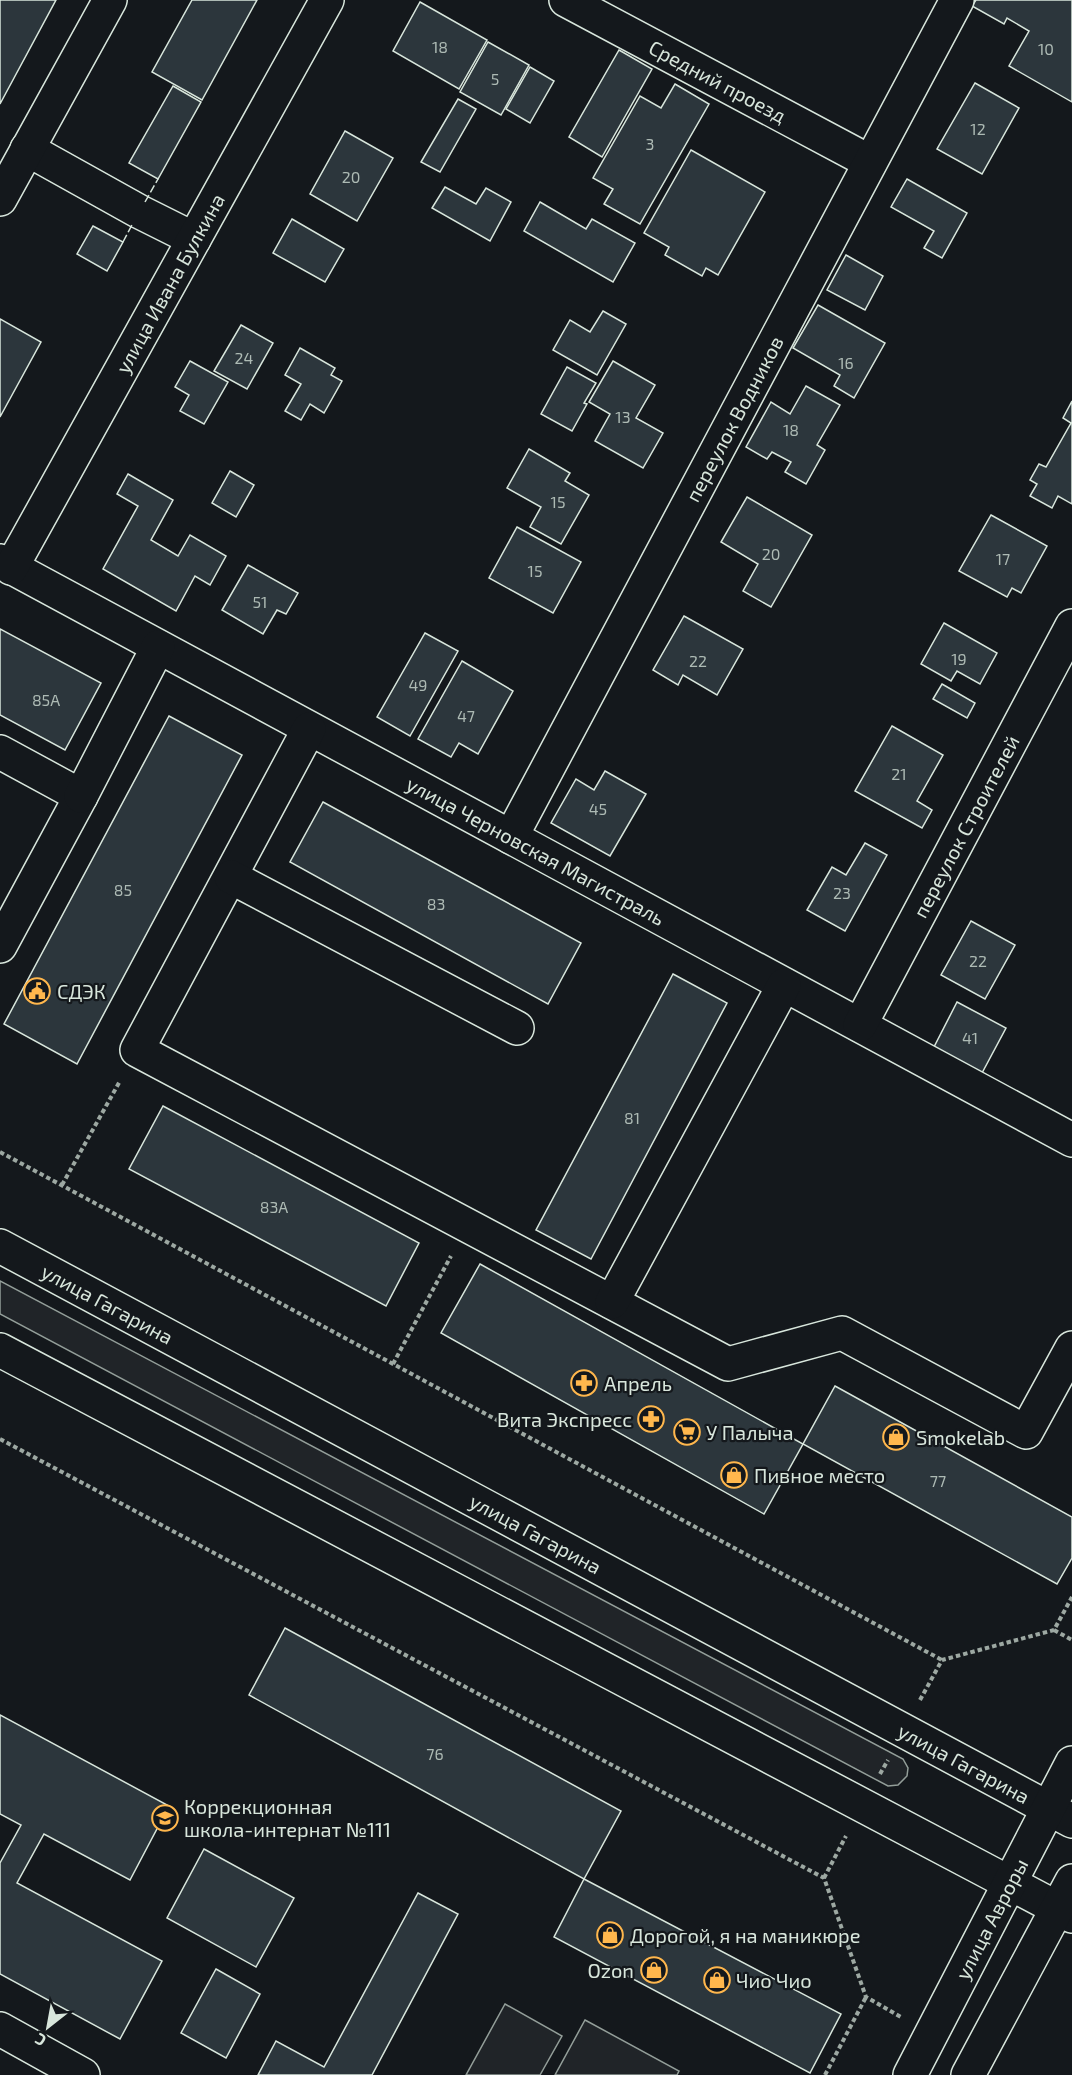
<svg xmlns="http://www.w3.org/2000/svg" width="1072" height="2075" font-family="'Exo 2',sans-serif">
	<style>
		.green { fill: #202428; stroke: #939e99; stroke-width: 1.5 }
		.building { fill: #2c363c; stroke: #d8e6dc; stroke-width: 1.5 }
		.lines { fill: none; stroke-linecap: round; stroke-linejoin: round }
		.minor-casing { stroke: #d8e6dc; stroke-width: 36 }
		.major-casing { stroke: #d8e6dc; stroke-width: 36 }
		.path { stroke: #9da8a2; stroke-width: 4; stroke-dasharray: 4.5 3; stroke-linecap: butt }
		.minor { stroke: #14181c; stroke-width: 33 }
		.major { stroke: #14181c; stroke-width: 33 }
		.fence { stroke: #d8e6dc; stroke-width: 1.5; stroke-dasharray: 8 3; stroke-linecap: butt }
		.labels { text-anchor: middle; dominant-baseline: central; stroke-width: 4.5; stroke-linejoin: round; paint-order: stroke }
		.number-label { font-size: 16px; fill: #adbab4 }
		.street-label { font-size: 20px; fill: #d8e6dc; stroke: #14181c }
		.poi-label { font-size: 20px; fill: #d8e6dc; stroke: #14181c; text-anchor: start }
	</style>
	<rect width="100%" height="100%" fill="#14181c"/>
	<g class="green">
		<path d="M 0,1281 L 903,1759 L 908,1768 L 907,1776 L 898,1785 L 888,1786 L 0,1314 Z"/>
		<path d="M 505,2004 L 562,2036 L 540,2075 L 466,2075 Z"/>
		<path d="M 585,2020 L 679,2071 L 677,2075 L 555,2075 Z"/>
	</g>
	<g class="building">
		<path d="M 0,0 L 56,0 L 0,104 Z"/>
		<path d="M 192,0 L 257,0 L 202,100 L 152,72 Z"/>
		<path d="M 976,0 L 1072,0 L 1072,102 L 1009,66 L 1029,31 L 1007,18 L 1004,24 L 972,6 Z"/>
		<path d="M 420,2 L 487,40 L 459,89 L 393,51 Z"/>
		<path d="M 488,42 L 529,65 L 501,115 L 460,92 Z"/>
		<path d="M 619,50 L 652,69 L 602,157 L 569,137 Z"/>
		<path d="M 530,67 L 554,81 L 530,123 L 506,109 Z"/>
		<path d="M 975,83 L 1019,108 L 982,174 L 937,149 Z"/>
		<path d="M 675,84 L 709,104 L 640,224 L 604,204 L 613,189 L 593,178 L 640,96 L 661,108 Z"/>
		<path d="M 173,86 L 201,102 L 158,179 L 129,163 Z"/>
		<path d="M 458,99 L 476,109 L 440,172 L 421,162 Z"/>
		<path d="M 345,131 L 393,158 L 357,221 L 310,194 Z"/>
		<path d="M 691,150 L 765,192 L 718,275 L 706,268 L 702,276 L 665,255 L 669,247 L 644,233 Z"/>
		<path d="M 907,179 L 967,213 L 942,258 L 924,248 L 934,231 L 891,207 Z"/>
		<path d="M 445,187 L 476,204 L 486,188 L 511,202 L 490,241 L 432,208 Z"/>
		<path d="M 540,202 L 586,229 L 592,219 L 635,243 L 613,282 L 524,231 Z"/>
		<path d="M 292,219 L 344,249 L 325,282 L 273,253 Z"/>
		<path d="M 93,226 L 123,242 L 107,271 L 77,254 Z"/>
		<path d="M 846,255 L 883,276 L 865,310 L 827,290 Z"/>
		<path d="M 818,305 L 885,343 L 854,398 L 834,386 L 840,375 L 793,348 Z"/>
		<path d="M 603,311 L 626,324 L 597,375 L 553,350 L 570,320 L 590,332 Z"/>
		<path d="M 0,319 L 41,342 L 0,417 Z"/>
		<path d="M 241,325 L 273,343 L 247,389 L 214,371 Z"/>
		<path d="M 300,348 L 335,368 L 331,375 L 342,381 L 324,413 L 310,404 L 301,420 L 285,411 L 301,384 L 285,375 Z"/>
		<path d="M 190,361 L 228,382 L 204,424 L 180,411 L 189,395 L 175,387 Z"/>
		<path d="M 613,361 L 655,385 L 636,418 L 663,433 L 643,468 L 595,441 L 610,414 L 589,402 Z"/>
		<path d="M 567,367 L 596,383 L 584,403 L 587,404 L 572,431 L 541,414 Z"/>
		<path d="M 806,386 L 840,405 L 817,445 L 825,450 L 806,484 L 785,472 L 791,462 L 772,452 L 767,459 L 746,447 L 771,402 L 790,414 Z"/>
		<path d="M 1072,401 L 1072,504 L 1058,496 L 1052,508 L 1030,496 L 1037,484 L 1030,480 L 1039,464 L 1046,467 L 1071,423 L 1063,418 Z"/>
		<path d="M 529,449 L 570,473 L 565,481 L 589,495 L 561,544 L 530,527 L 541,507 L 507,488 Z"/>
		<path d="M 230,471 L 254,485 L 236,517 L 212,503 Z"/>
		<path d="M 128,474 L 173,500 L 151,540 L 178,556 L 190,535 L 226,556 L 210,585 L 195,576 L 176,611 L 103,569 L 138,506 L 117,494 Z"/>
		<path d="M 747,497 L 812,535 L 771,607 L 743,591 L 758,564 L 721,542 Z"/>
		<path d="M 991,515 L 1047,546 L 1021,593 L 1012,588 L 1007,597 L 959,571 Z"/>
		<path d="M 517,527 L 581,562 L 553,613 L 489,578 Z"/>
		<path d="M 248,565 L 298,593 L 286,614 L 277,610 L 263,634 L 222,610 Z"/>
		<path d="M 684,616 L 743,649 L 717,695 L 683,675 L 678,685 L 653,670 Z"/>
		<path d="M 944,623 L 997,653 L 980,684 L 957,671 L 951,681 L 921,664 Z"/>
		<path d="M 0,629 L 101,683 L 65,750 L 0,715 Z"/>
		<path d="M 425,633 L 458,651 L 410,736 L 377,717 Z"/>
		<path d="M 462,661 L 513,691 L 478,754 L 459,743 L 451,757 L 418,739 Z"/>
		<path d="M 942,684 L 975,703 L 967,718 L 933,699 Z"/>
		<path d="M 169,716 L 242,755 L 77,1064 L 4,1024 Z"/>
		<path d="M 892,726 L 943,755 L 917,801 L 932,810 L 922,828 L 855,791 Z"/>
		<path d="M 605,771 L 646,794 L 610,856 L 551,823 L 576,779 L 594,790 Z"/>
		<path d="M 323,802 L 581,943 L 548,1004 L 290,862 Z"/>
		<path d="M 865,843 L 887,855 L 845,931 L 807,910 L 832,867 L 846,875 Z"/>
		<path d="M 971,921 L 1015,945 L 985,999 L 941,975 Z"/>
		<path d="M 673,974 L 727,1003 L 591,1259 L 536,1230 Z"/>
		<path d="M 957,1002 L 1006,1028 L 982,1073 L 934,1047 Z"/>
		<path d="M 163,1106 L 419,1243 L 386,1306 L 129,1169 Z"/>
		<path d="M 480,1264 L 803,1444 L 764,1514 L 441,1333 Z"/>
		<path d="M 835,1386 L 1072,1517 L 1072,1558 L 1057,1584 L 803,1444 Z"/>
		<path d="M 285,1628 L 621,1811 L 584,1879 L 249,1695 Z"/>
		<path d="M 0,1715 L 169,1806 L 130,1880 L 44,1834 L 17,1883 L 162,1961 L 120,2039 L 0,1974 L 0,1863 L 21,1825 L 0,1814 Z"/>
		<path d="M 204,1849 L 294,1898 L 256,1967 L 167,1918 Z"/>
		<path d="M 584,1879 L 841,2014 L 810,2073 L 554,1937 Z"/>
		<path d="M 418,1893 L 458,1914 L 372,2075 L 258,2075 L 276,2041 L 324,2067 Z"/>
		<path d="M 216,1969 L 260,1994 L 226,2058 L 181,2033 Z"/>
	</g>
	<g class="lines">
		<g class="minor-casing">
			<g id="minor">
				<path id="s1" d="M 566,0 L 870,162"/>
				<path d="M 27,149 L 140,212 L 194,239"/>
				<path d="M 0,199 L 110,0"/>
				<path id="s2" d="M 0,561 L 1072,1140"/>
				<path id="s3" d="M 11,568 L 327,0"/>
				<path d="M 309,729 L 137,1050 L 728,1364 L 842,1333 L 1026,1432 L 1072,1348"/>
				<path d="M 0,752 L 81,796 L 0,946"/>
				<path d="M 81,796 L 158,647"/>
				<path id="s4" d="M 511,837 L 957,0"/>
				<path d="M 231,877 L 517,1028"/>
				<path id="s5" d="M 860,1025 L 1072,626"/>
				<path d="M 612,1302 L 784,985"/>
				<path d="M 0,2029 L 83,2075"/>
			</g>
		</g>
		<g class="major-casing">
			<g id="major">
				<path id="s6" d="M 0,1246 L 1072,1821"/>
				<path d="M 0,1350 L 1072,1916"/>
				<path id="s7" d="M 910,2075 L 1072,1763"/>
				<path d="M 968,2075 L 1072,1881"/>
			</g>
		</g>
		<g class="path">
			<path d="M 0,1152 L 942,1660"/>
			<path d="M 62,1185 L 120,1081"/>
			<path d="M 393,1364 L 451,1256"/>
			<path d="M 0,1439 L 824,1878 L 866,1997 L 901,2017"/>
			<path d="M 1054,1630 L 1072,1640"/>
			<path d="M 920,1700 L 942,1660 L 1054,1630 L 1072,1597"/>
			<path d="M 880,1774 L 888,1760"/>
			<path d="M 824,1878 L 846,1836"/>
			<path d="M 825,2075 L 866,1997"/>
		</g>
		<use href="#minor" class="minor"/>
		<use href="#major" class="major"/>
		<g class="fence">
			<path d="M 145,202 L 158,179"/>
			<path d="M 123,242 L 133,223"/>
		</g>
	</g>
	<defs>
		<g id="civic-ring" transform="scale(1.35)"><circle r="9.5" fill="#14181c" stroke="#ffb74d" stroke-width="1.5"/><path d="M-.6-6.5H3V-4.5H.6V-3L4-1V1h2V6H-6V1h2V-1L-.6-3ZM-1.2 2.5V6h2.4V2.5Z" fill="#ffb74d"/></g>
		<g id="pharmacy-ring" transform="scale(1.35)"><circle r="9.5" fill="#14181c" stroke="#ffb74d" stroke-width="1.5"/><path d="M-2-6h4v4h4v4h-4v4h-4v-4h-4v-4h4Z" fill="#ffb74d"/></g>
		<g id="supermarket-ring" transform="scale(1.35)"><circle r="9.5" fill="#14181c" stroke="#ffb74d" stroke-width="1.5"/><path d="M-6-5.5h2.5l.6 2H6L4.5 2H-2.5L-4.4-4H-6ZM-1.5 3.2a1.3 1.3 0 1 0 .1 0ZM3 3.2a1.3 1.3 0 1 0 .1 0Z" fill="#ffb74d"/></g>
		<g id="shop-ring" transform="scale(1.35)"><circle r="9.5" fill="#14181c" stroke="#ffb74d" stroke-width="1.5"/><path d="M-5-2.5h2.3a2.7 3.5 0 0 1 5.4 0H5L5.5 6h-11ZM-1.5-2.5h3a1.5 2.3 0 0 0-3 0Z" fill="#ffb74d"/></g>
		<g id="school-ring" transform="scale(1.35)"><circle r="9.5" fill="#14181c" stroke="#ffb74d" stroke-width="1.5"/><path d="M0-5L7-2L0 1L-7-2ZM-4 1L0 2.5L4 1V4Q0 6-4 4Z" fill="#ffb74d"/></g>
	</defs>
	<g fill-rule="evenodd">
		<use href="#civic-ring" x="37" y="991"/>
		<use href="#pharmacy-ring" x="584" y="1383"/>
		<use href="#pharmacy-ring" x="651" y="1419"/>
		<use href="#supermarket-ring" x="687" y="1432"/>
		<use href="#shop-ring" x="896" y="1437"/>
		<use href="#shop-ring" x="734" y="1475"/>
		<use href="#school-ring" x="165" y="1818"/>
		<use href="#shop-ring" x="610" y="1935"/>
		<use href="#shop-ring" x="654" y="1970"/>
		<use href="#shop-ring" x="717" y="1980"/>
	</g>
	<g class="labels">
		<g class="number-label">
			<text x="440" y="46">18</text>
			<text x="1046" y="48">10</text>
			<text x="495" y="78">5</text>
			<text x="978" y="128">12</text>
			<text x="650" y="143">3</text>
			<text x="351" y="176">20</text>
			<text x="244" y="357">24</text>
			<text x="846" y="362">16</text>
			<text x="623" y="416">13</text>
			<text x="791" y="429">18</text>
			<text x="558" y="501">15</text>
			<text x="771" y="553">20</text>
			<text x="1003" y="558">17</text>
			<text x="535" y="570">15</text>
			<text x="260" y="601">51</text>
			<text x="959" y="658">19</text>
			<text x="698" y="660">22</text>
			<text x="418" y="684">49</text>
			<text x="46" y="699">85А</text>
			<text x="466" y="715">47</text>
			<text x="899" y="773">21</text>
			<text x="598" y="808">45</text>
			<text x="123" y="889">85</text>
			<text x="842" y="892">23</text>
			<text x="436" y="903">83</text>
			<text x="978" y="960">22</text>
			<text x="970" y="1037">41</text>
			<text x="632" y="1117">81</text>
			<text x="274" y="1206">83А</text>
			<text x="938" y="1480">77</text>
			<text x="435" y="1753">76</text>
		</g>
		<g class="street-label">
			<text stroke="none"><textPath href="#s1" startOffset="172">Средний проезд</textPath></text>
			<text stroke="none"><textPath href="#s3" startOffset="326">улица Ивана Булкина</textPath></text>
			<text stroke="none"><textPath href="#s4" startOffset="474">переулок Водников</textPath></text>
			<text stroke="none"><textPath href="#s5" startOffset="225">переулок Строителей</textPath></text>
			<text stroke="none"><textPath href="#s2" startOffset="609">улица Черновская Магистраль</textPath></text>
			<text stroke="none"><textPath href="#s6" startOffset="122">улица Гагарина</textPath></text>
			<text stroke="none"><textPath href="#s6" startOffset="608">улица Гагарина</textPath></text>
			<text stroke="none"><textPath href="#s6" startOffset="1094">улица Гагарина</textPath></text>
			<text stroke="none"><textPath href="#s7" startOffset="176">улица Авроры</textPath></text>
		</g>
		<g class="poi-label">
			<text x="57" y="991">СДЭК</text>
			<text x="604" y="1383">Апрель</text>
			<text x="632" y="1419" text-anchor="end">Вита Экспресс</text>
			<text x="706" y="1432">У Палыча</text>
			<text x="916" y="1437">Smokelab</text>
			<text x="754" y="1475">Пивное место</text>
			<text x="184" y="1806">Коррекционная<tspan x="184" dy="23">школа-интернат №111</tspan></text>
			<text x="630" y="1935">Дорогой, я на маникюре</text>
			<text x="634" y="1970" text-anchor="end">Ozon</text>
			<text x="736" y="1980">Чио Чио</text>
		</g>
	</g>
	<g transform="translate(48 2027) rotate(211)" stroke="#14181c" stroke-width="4.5" paint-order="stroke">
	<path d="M0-4.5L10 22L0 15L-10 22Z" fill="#d8e6dc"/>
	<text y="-9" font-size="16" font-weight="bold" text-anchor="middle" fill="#d8e6dc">С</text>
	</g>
</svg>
